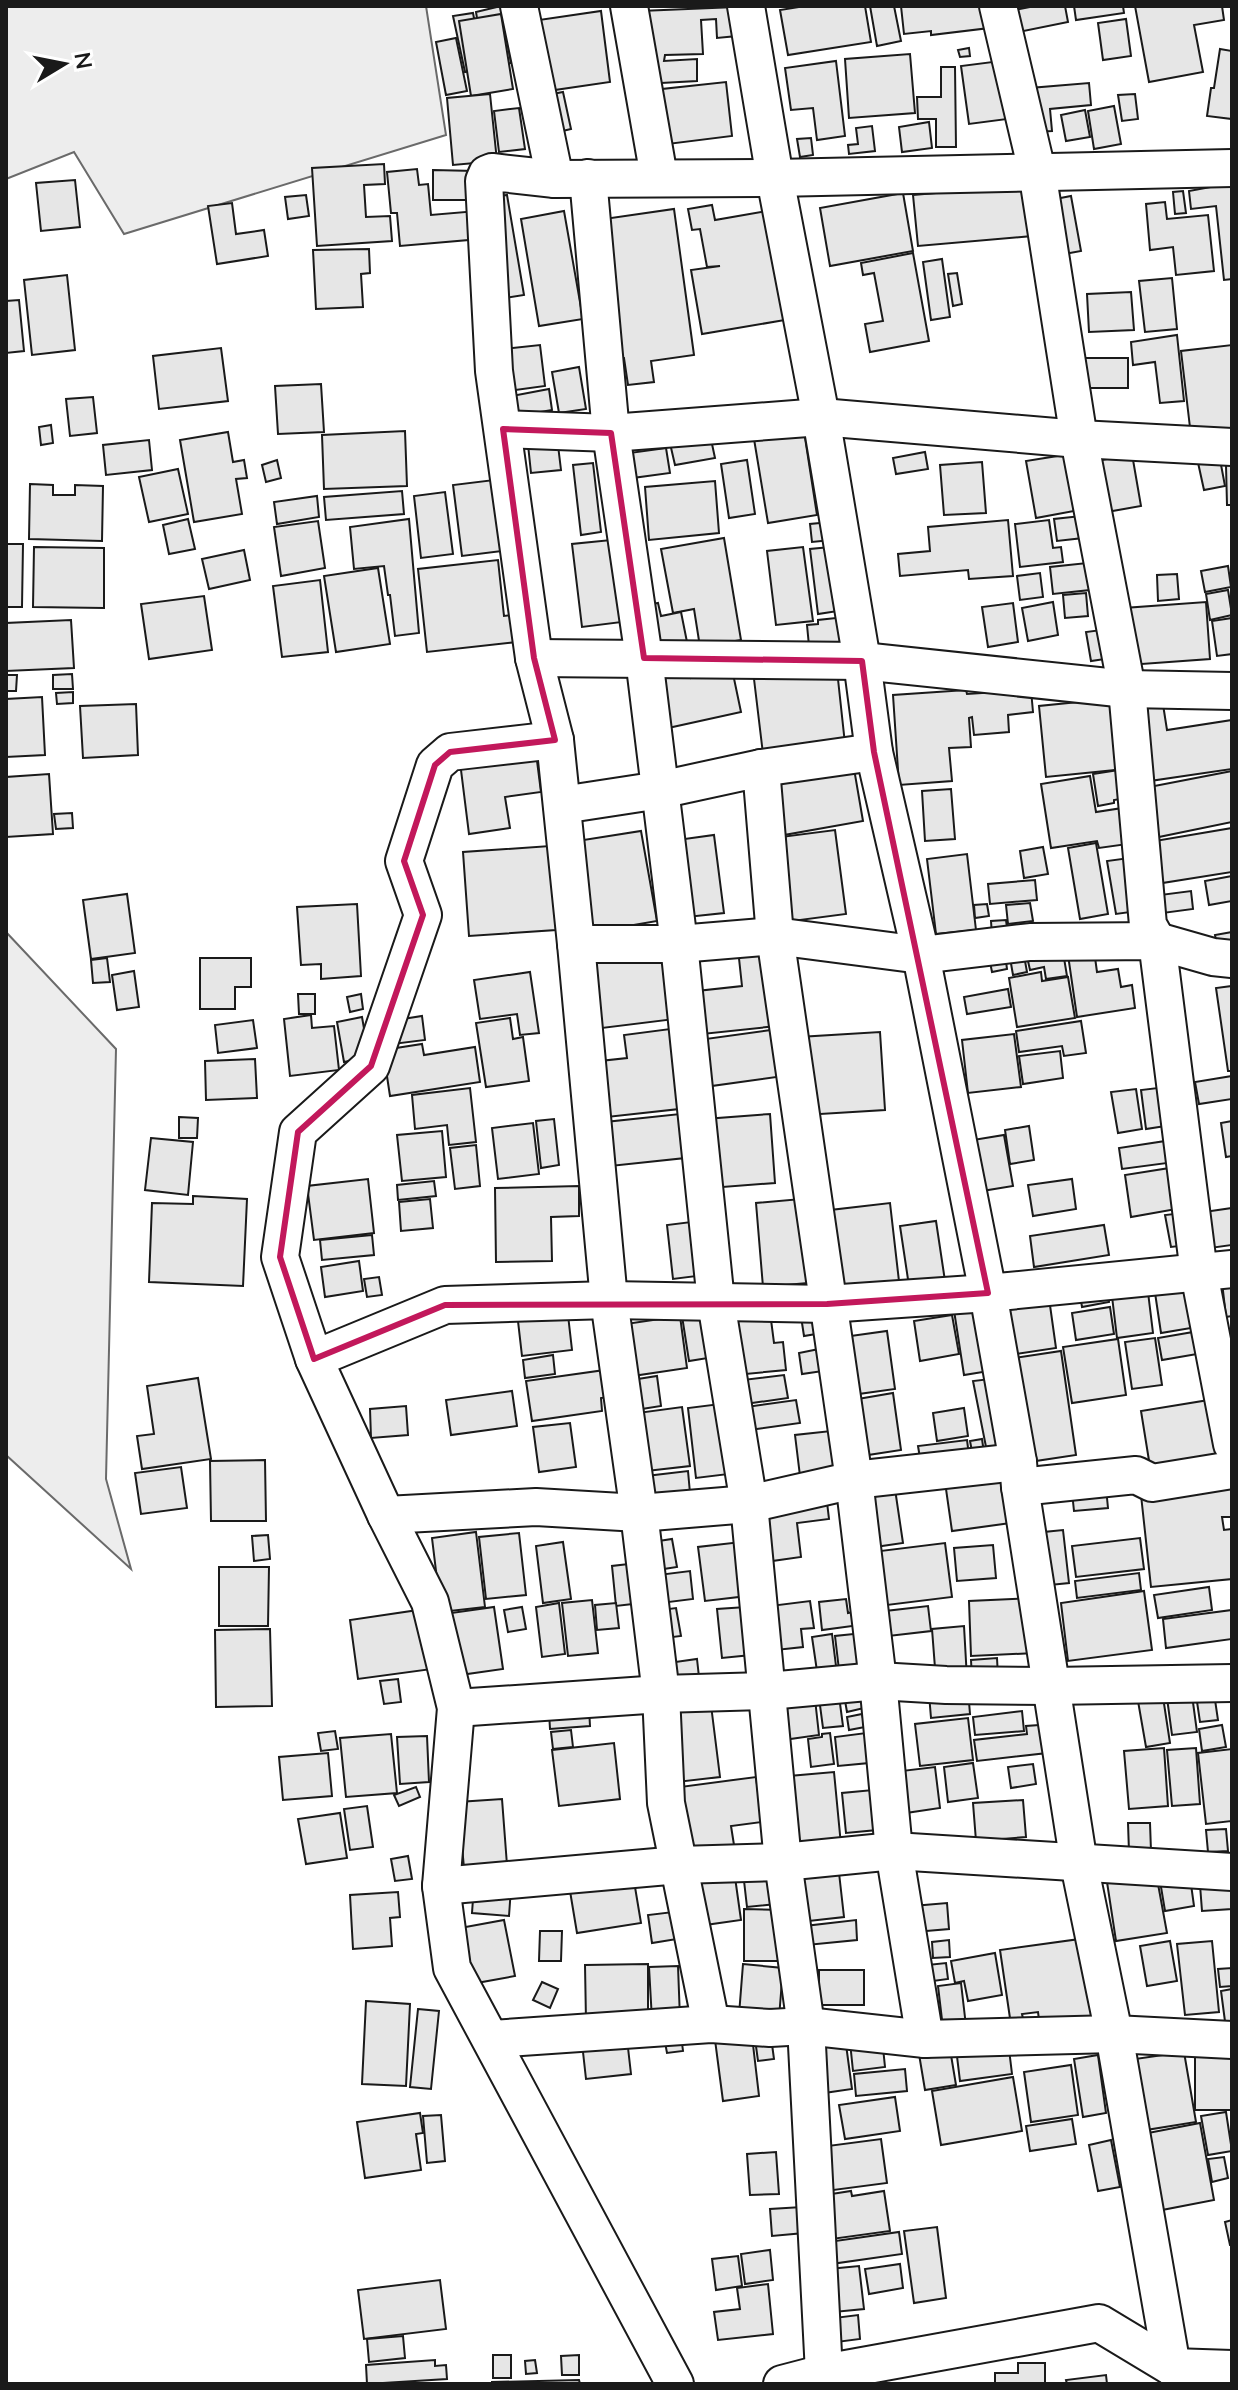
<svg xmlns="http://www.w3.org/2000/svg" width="1238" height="2390" font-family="Mulish,sans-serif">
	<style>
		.green { fill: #ededed; stroke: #6a6a6a; stroke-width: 2 }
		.building { fill: #e6e6e6; stroke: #1a1a1a; stroke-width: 2 }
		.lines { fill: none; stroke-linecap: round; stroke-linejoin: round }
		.street-casing { stroke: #1a1a1a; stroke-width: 40 }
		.street { stroke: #fff; stroke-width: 36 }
		.marked { fill: none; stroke: #c2185b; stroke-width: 6; stroke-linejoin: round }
	</style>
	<rect width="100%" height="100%" fill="#fff"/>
	<g class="green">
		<path d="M 6,6 L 426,6 L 446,135 L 124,234 L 74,152 L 6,179 Z"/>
		<path d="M 6,932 L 116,1049 L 106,1479 L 131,1569 L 6,1455 Z"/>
	</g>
	<g class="building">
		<path d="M 501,6 L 511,63 L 485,67 L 476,12 Z"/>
		<path d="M 805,6 L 865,6 L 871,42 L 788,55 L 780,10 Z"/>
		<path d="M 870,6 L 894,6 L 901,41 L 877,46 Z"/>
		<path d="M 901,6 L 987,6 L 989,28 L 931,35 L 931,31 L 904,34 Z"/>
		<path d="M 1035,6 L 1065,6 L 1068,22 L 1009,34 L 1004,12 Z"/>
		<path d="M 1074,6 L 1123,6 L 1124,13 L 1076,20 Z"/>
		<path d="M 1135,6 L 1222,6 L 1224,20 L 1194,25 L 1203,72 L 1149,82 Z"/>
		<path d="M 736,7 L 737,36 L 717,38 L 716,19 L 701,20 L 703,54 L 665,55 L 664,61 L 697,59 L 697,81 L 643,84 L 640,11 Z"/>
		<path d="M 601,11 L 610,82 L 541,92 L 532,21 Z"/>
		<path d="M 473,13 L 484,69 L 465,72 L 453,16 Z"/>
		<path d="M 501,14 L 513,89 L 471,96 L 459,21 Z"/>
		<path d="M 1126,19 L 1131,56 L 1103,60 L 1098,23 Z"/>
		<path d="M 456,38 L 467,91 L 446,95 L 436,42 Z"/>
		<path d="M 969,48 L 970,56 L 960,57 L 958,50 Z"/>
		<path d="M 1220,49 L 1232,51 L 1232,119 L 1207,116 L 1211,88 L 1214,88 Z"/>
		<path d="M 910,54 L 915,113 L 849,118 L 845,59 Z"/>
		<path d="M 1008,60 L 1015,118 L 969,124 L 961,66 Z"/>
		<path d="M 836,61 L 845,136 L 817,140 L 813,108 L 791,110 L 785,68 Z"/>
		<path d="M 941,67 L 955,67 L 956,147 L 936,147 L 936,119 L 918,119 L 917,97 L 941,97 Z"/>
		<path d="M 726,82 L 732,136 L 660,145 L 653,90 Z"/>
		<path d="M 1089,83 L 1091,105 L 1050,109 L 1052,131 L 1034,132 L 1030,88 Z"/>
		<path d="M 563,92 L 571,129 L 550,134 L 542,96 Z"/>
		<path d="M 490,94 L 497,161 L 453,165 L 447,98 Z"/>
		<path d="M 1135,94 L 1138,119 L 1122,121 L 1118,95 Z"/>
		<path d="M 1114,106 L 1121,144 L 1094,149 L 1088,111 Z"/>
		<path d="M 519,108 L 525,149 L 499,152 L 494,111 Z"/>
		<path d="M 1085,110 L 1090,137 L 1066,141 L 1061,115 Z"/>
		<path d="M 929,122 L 932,148 L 902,152 L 899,127 Z"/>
		<path d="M 872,126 L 875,151 L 849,154 L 848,145 L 858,144 L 856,128 Z"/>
		<path d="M 811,138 L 813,155 L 800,157 L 797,139 Z"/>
		<path d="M 384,164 L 385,184 L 364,185 L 366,217 L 390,216 L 392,241 L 317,246 L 312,168 Z"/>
		<path d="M 417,169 L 419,185 L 428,184 L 431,215 L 477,211 L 480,239 L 400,246 L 397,213 L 391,213 L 387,172 Z"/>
		<path d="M 433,170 L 475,171 L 475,200 L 433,200 Z"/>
		<path d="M 75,180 L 80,227 L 41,231 L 36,183 Z"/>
		<path d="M 1232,183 L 1232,279 L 1224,280 L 1216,206 L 1191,209 L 1189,191 Z"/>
		<path d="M 1027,185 L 1032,236 L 918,246 L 913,195 Z"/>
		<path d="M 1183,191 L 1186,213 L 1175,214 L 1173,192 Z"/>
		<path d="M 903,193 L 913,251 L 830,266 L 820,208 Z"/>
		<path d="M 306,195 L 309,216 L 288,219 L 285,197 Z"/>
		<path d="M 507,195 L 524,295 L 504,298 L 487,198 Z"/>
		<path d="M 1071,196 L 1081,251 L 1059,255 L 1050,200 Z"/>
		<path d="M 1165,202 L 1167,219 L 1208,215 L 1214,271 L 1176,275 L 1173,247 L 1150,250 L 1146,204 Z"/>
		<path d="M 232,203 L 236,234 L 264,230 L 268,256 L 217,264 L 208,206 Z"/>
		<path d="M 712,205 L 715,220 L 767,211 L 785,320 L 702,334 L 691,270 L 720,266 L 707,267 L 700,229 L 692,230 L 688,209 Z"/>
		<path d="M 674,209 L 694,355 L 651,361 L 654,382 L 628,385 L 624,358 L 616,359 L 597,220 Z"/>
		<path d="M 564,211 L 583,319 L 539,326 L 521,219 Z"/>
		<path d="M 369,249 L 370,273 L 361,274 L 363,307 L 316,309 L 313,250 Z"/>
		<path d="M 913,253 L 929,341 L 870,352 L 865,324 L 883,321 L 874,273 L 863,275 L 861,263 Z"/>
		<path d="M 942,259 L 950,317 L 931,320 L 923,262 Z"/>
		<path d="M 957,273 L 962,304 L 953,306 L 948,274 Z"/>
		<path d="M 67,275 L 75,350 L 32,355 L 24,280 Z"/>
		<path d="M 1172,278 L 1177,329 L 1145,332 L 1139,281 Z"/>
		<path d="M 1131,292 L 1134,330 L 1089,332 L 1087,294 Z"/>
		<path d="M 19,300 L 24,351 L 6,353 L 6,301 Z"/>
		<path d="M 1177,335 L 1184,401 L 1160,403 L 1155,362 L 1133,365 L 1131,342 Z"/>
		<path d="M 540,345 L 545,386 L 508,391 L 503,349 Z"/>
		<path d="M 1232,345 L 1232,431 L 1191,436 L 1181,351 Z"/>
		<path d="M 221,348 L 228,401 L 159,409 L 153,356 Z"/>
		<rect x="1084" y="358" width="44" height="30"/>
		<path d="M 579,367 L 586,409 L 559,413 L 552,372 Z"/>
		<path d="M 321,384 L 324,432 L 278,434 L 275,386 Z"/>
		<path d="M 549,389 L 552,410 L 505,418 L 502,398 Z"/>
		<path d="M 93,397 L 97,433 L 70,436 L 66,399 Z"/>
		<path d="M 51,425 L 53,443 L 41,445 L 39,427 Z"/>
		<path d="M 709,430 L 715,458 L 675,465 L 669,439 Z"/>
		<path d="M 405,431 L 407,486 L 324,489 L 322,435 Z"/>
		<path d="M 804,431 L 817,515 L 768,523 L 754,439 Z"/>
		<path d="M 228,432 L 233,462 L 244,460 L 247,478 L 236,479 L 242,514 L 194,522 L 180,440 Z"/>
		<path d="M 527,435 L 557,437 L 561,470 L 531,473 Z"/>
		<path d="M 149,440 L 152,470 L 106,475 L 103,445 Z"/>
		<path d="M 666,448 L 670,473 L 625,479 L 622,454 Z"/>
		<path d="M 925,452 L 928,469 L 896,474 L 893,458 Z"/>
		<path d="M 1132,454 L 1141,506 L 1101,513 L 1092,462 Z"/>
		<path d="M 1219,454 L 1225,486 L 1204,490 L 1197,458 Z"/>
		<path d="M 1064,455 L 1074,511 L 1036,518 L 1026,461 Z"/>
		<path d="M 277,460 L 281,478 L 266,482 L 262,465 Z"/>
		<path d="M 747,460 L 755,514 L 729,518 L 721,464 Z"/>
		<path d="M 982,462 L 986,513 L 944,515 L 940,465 Z"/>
		<path d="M 593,463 L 601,532 L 581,535 L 573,465 Z"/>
		<path d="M 1226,465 L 1232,465 L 1232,505 L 1227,505 Z"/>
		<path d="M 178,469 L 188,514 L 149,522 L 139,477 Z"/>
		<path d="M 502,479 L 510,550 L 462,556 L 453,485 Z"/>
		<path d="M 715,481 L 719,533 L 649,540 L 645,487 Z"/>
		<path d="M 30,484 L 53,485 L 53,495 L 75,495 L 75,485 L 103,486 L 102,541 L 29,539 Z"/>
		<path d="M 402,491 L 404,514 L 326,520 L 324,497 Z"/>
		<path d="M 445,492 L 453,554 L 421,558 L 414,496 Z"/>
		<path d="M 317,496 L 319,517 L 277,524 L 274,502 Z"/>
		<path d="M 1081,516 L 1083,538 L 1057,541 L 1054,519 Z"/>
		<path d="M 188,519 L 195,549 L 169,554 L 163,525 Z"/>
		<path d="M 409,519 L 419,633 L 395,636 L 390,595 L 388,595 L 384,566 L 354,569 L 350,527 Z"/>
		<path d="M 1008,520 L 1013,576 L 969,579 L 968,570 L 900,576 L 898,554 L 930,551 L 928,527 Z"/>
		<path d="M 1049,520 L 1053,548 L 1061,547 L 1063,562 L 1020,567 L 1015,524 Z"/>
		<path d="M 318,521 L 325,568 L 281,576 L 274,527 Z"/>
		<path d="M 830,522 L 831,540 L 812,542 L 810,524 Z"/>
		<path d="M 724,538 L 741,640 L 700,647 L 694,609 L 673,613 L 661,549 Z"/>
		<path d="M 611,540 L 622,622 L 582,627 L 572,544 Z"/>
		<path d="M 6,544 L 23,544 L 22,607 L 6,607 Z"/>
		<path d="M 34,547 L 104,548 L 104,608 L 33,607 Z"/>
		<path d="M 803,547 L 813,621 L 776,625 L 767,551 Z"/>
		<path d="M 830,547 L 838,611 L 818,614 L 810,549 Z"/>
		<path d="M 244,550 L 250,580 L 209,589 L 202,559 Z"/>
		<path d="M 498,560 L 504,616 L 513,615 L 516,642 L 427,652 L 418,569 Z"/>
		<path d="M 1087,563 L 1090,590 L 1053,594 L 1050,567 Z"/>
		<path d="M 1228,566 L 1231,587 L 1205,592 L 1201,571 Z"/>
		<path d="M 378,568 L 390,644 L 336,652 L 324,576 Z"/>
		<path d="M 1040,573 L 1043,597 L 1020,600 L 1017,576 Z"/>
		<path d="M 1177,574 L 1179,599 L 1158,601 L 1157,575 Z"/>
		<path d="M 320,580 L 328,652 L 282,657 L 273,586 Z"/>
		<path d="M 1228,590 L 1232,615 L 1210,620 L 1206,594 Z"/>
		<path d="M 1086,593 L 1088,616 L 1065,618 L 1063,595 Z"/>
		<path d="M 204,596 L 212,650 L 149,659 L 141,604 Z"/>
		<path d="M 1053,602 L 1058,635 L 1028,641 L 1022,608 Z"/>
		<path d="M 1206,602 L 1210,659 L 1128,665 L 1124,608 Z"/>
		<path d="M 658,603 L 661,616 L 681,612 L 687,642 L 650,649 L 641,606 Z"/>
		<path d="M 1013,603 L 1018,642 L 988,647 L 982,607 Z"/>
		<path d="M 845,617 L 847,642 L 809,646 L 807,625 L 818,624 L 818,620 Z"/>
		<path d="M 1232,618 L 1232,654 L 1217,656 L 1212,621 Z"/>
		<path d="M 71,620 L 74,668 L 6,671 L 6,623 Z"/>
		<path d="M 1101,630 L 1105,659 L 1091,661 L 1086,632 Z"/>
		<path d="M 689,666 L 691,678 L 732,669 L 741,712 L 659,730 L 648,675 Z"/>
		<path d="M 837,670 L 845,744 L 763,754 L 754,679 Z"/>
		<path d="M 72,674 L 73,689 L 53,689 L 53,675 Z"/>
		<path d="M 6,675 L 17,675 L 16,691 L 6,691 Z"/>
		<path d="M 966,690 L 967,694 L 1031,690 L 1033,712 L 1008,715 L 1009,732 L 974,735 L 972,717 L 969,718 L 971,747 L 949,748 L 952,781 L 899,785 L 893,695 Z"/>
		<path d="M 73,692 L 73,703 L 57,704 L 56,693 Z"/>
		<path d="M 42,697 L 45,755 L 6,757 L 6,699 Z"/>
		<path d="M 1118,698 L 1125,769 L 1046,777 L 1039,706 Z"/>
		<path d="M 1162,698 L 1167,730 L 1232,720 L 1232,769 L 1143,782 L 1130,702 Z"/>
		<path d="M 136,704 L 138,755 L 83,758 L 80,706 Z"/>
		<path d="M 536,753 L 541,792 L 505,797 L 510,828 L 469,834 L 460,762 Z"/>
		<path d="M 852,757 L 863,821 L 784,835 L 772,770 Z"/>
		<path d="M 1125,769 L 1131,797 L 1114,800 L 1114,803 L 1098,806 L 1093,774 Z"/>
		<path d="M 1232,771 L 1232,822 L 1154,838 L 1144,788 Z"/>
		<path d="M 49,774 L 53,834 L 6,837 L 6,777 Z"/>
		<path d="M 1090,776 L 1096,812 L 1129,807 L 1135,843 L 1099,848 L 1097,841 L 1051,848 L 1041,784 Z"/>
		<path d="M 951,789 L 955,839 L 925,841 L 922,791 Z"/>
		<path d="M 72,813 L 73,828 L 56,829 L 54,814 Z"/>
		<path d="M 1232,828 L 1232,872 L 1156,884 L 1149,842 Z"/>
		<path d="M 835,830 L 846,914 L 785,922 L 773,838 Z"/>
		<path d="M 641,831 L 657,921 L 593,932 L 577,841 Z"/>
		<path d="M 714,835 L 724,913 L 687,917 L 677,840 Z"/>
		<path d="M 1096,843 L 1108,914 L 1080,919 L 1068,848 Z"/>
		<path d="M 550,846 L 556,930 L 469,936 L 463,852 Z"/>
		<path d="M 1043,847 L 1048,874 L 1024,878 L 1020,851 Z"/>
		<path d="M 967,854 L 976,930 L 936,934 L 927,859 Z"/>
		<path d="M 1129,858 L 1138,911 L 1116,914 L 1107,861 Z"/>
		<path d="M 1232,876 L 1232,901 L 1209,905 L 1205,881 Z"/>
		<path d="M 1035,880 L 1037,900 L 990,904 L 988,884 Z"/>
		<path d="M 1191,891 L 1193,909 L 1163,913 L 1160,895 Z"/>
		<path d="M 127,894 L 135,953 L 91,959 L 83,900 Z"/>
		<path d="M 1030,903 L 1033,921 L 1008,924 L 1006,905 Z"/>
		<path d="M 357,904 L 361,976 L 321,979 L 321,964 L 301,965 L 297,907 Z"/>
		<path d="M 987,904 L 989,916 L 975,918 L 974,905 Z"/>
		<path d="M 1006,920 L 1008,935 L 992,936 L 991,921 Z"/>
		<path d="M 1232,932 L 1232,949 L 1218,951 L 1215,935 Z"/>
		<path d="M 767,945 L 777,1026 L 693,1035 L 688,992 L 742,986 L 738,949 Z"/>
		<path d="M 1062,946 L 1067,976 L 1046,979 L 1044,967 L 1030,970 L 1026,952 Z"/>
		<path d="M 1023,950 L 1027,972 L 1013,975 L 1009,952 Z"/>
		<path d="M 1094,950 L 1097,972 L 1118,969 L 1121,987 L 1132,985 L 1135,1008 L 1077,1017 L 1068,955 Z"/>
		<path d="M 666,952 L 675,1019 L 594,1029 L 585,962 Z"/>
		<path d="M 1005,954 L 1007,969 L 992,972 L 989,957 Z"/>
		<path d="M 107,958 L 110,982 L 93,983 L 91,960 Z"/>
		<path d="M 200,958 L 251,958 L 251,987 L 235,987 L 235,1009 L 200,1009 Z"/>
		<path d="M 134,971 L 139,1007 L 117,1010 L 112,975 Z"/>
		<path d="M 530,972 L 539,1033 L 520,1035 L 517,1014 L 480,1019 L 474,980 Z"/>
		<path d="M 1041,972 L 1042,981 L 1068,977 L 1075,1018 L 1017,1027 L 1009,978 Z"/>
		<path d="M 1232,986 L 1232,1071 L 1228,1071 L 1216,988 Z"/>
		<path d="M 1008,989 L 1011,1007 L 967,1014 L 964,997 Z"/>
		<path d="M 298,994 L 315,994 L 315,1014 L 299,1014 Z"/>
		<path d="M 361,994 L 363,1009 L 350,1012 L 347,997 Z"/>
		<path d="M 311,1015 L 312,1028 L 334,1026 L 339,1070 L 290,1076 L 284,1019 Z"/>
		<path d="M 422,1016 L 425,1040 L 393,1044 L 390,1021 Z"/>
		<path d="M 362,1017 L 369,1057 L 344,1062 L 337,1022 Z"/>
		<path d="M 510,1018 L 513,1039 L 523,1037 L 529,1081 L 486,1087 L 476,1023 Z"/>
		<path d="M 253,1020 L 257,1048 L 218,1053 L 215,1025 Z"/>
		<path d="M 1081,1021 L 1086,1053 L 1064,1056 L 1062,1046 L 1019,1052 L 1016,1031 Z"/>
		<path d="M 670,1029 L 679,1109 L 598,1118 L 591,1062 L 627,1058 L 624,1035 Z"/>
		<path d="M 778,1029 L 784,1076 L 697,1088 L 691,1041 Z"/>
		<path d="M 880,1032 L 885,1110 L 804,1115 L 799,1037 Z"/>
		<path d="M 1014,1034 L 1021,1087 L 968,1093 L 962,1040 Z"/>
		<path d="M 422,1044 L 424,1055 L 475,1047 L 480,1082 L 390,1096 L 383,1050 Z"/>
		<path d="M 1060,1051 L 1063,1078 L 1023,1084 L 1019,1056 Z"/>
		<path d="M 255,1059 L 257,1098 L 206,1100 L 205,1061 Z"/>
		<path d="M 1232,1076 L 1232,1099 L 1199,1104 L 1195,1082 Z"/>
		<path d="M 1166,1087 L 1172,1125 L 1146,1129 L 1141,1090 Z"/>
		<path d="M 470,1088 L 476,1142 L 449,1145 L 447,1125 L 415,1129 L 412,1095 Z"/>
		<path d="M 1136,1089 L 1142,1129 L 1118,1133 L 1111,1092 Z"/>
		<path d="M 680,1114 L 685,1158 L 601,1167 L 596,1123 Z"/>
		<path d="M 770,1114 L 775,1183 L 710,1188 L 705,1119 Z"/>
		<path d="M 179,1117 L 198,1118 L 197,1138 L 179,1138 Z"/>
		<path d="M 554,1119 L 559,1165 L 541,1168 L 536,1121 Z"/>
		<path d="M 1232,1121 L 1232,1156 L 1226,1157 L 1221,1123 Z"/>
		<path d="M 533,1123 L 539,1174 L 498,1179 L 492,1128 Z"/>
		<path d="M 1029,1126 L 1034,1160 L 1010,1164 L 1005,1130 Z"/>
		<path d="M 442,1131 L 446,1177 L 402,1181 L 397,1135 Z"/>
		<path d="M 1004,1135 L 1013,1186 L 982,1191 L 973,1140 Z"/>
		<path d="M 151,1138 L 193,1142 L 188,1195 L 145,1190 Z"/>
		<path d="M 1172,1140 L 1175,1162 L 1122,1169 L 1119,1148 Z"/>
		<path d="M 476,1145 L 480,1186 L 455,1189 L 450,1148 Z"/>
		<path d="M 1176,1167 L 1182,1208 L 1131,1217 L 1125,1175 Z"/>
		<path d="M 368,1179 L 374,1233 L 314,1240 L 307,1186 Z"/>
		<path d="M 1072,1179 L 1076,1209 L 1033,1216 L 1028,1185 Z"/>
		<path d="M 434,1181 L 436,1196 L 398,1200 L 397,1185 Z"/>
		<path d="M 579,1186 L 579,1216 L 551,1217 L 552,1261 L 496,1262 L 495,1188 Z"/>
		<path d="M 193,1196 L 247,1199 L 243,1286 L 149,1282 L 152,1203 L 193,1204 Z"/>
		<path d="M 430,1199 L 433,1228 L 401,1231 L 399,1202 Z"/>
		<path d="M 801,1199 L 808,1283 L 763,1287 L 756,1203 Z"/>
		<path d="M 890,1203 L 900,1290 L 833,1299 L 822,1211 Z"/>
		<path d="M 1232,1208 L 1232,1245 L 1203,1249 L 1197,1213 Z"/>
		<path d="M 1183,1213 L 1188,1245 L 1171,1247 L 1165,1215 Z"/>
		<path d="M 936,1221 L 945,1281 L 909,1286 L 900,1226 Z"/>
		<path d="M 691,1222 L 697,1276 L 673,1279 L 667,1225 Z"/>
		<path d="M 1104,1225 L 1109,1255 L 1034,1267 L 1030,1236 Z"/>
		<path d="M 372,1235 L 374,1255 L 322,1260 L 320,1240 Z"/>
		<path d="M 359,1261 L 363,1291 L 325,1297 L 321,1267 Z"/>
		<path d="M 379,1277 L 382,1295 L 367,1297 L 364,1279 Z"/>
		<path d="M 1190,1280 L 1197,1327 L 1161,1333 L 1154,1286 Z"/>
		<path d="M 1232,1281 L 1232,1316 L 1226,1317 L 1222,1282 Z"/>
		<path d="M 1107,1284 L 1109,1302 L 1082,1307 L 1079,1289 Z"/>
		<path d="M 1147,1284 L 1153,1333 L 1117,1338 L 1111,1288 Z"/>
		<path d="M 1048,1291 L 1056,1348 L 1016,1354 L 1007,1297 Z"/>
		<path d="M 978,1300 L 989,1371 L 964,1375 L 953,1304 Z"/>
		<path d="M 1110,1307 L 1114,1334 L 1076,1340 L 1072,1313 Z"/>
		<path d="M 800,1310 L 828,1332 L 804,1336 Z"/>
		<path d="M 770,1312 L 774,1343 L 783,1342 L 786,1370 L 735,1375 L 729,1317 Z"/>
		<path d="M 702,1313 L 708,1358 L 689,1361 L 682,1316 Z"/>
		<path d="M 568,1315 L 572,1350 L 522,1356 L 518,1321 Z"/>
		<path d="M 952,1315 L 959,1354 L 920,1361 L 914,1321 Z"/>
		<path d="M 680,1316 L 687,1368 L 626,1377 L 619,1325 Z"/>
		<path d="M 887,1331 L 895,1389 L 844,1396 L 836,1338 Z"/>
		<path d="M 1199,1331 L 1203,1353 L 1162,1360 L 1158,1338 Z"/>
		<path d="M 1155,1338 L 1162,1385 L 1132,1389 L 1125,1342 Z"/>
		<path d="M 1118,1339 L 1126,1395 L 1072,1403 L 1063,1347 Z"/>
		<path d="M 819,1349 L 823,1371 L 802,1374 L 799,1353 Z"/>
		<path d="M 1061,1351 L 1076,1455 L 1029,1462 L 1014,1358 Z"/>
		<path d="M 553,1355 L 555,1374 L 525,1378 L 523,1360 Z"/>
		<path d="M 612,1369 L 616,1396 L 601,1398 L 602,1411 L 532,1421 L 526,1381 Z"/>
		<path d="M 784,1375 L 788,1398 L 738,1405 L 734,1381 Z"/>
		<path d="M 657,1376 L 661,1406 L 629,1411 L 625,1381 Z"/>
		<path d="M 198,1378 L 211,1459 L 142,1469 L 137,1436 L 154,1434 L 147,1386 Z"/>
		<path d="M 990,1379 L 1004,1453 L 988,1457 L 973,1381 Z"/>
		<path d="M 512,1391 L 517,1426 L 451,1435 L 446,1400 Z"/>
		<path d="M 893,1393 L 901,1450 L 855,1457 L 846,1401 Z"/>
		<path d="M 1215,1399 L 1225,1460 L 1151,1473 L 1141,1411 Z"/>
		<path d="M 796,1400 L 800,1423 L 742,1431 L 739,1408 Z"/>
		<path d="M 720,1404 L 729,1474 L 696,1478 L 688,1408 Z"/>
		<path d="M 406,1406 L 408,1435 L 371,1438 L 370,1409 Z"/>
		<path d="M 682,1407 L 690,1466 L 638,1472 L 630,1414 Z"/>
		<path d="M 964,1408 L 968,1436 L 937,1441 L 933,1413 Z"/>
		<path d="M 570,1423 L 576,1467 L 539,1472 L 533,1427 Z"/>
		<path d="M 831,1431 L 837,1479 L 801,1484 L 795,1435 Z"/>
		<path d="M 982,1439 L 985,1460 L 974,1462 L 970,1441 Z"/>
		<path d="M 967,1440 L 970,1463 L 922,1470 L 918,1446 Z"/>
		<path d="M 265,1460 L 266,1521 L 211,1521 L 210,1461 Z"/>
		<path d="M 181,1467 L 187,1508 L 141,1514 L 135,1473 Z"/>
		<path d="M 688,1471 L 690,1493 L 640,1499 L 638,1477 Z"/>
		<path d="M 1011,1473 L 1018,1522 L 952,1531 L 945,1482 Z"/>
		<path d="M 1232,1485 L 1232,1517 L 1222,1517 L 1224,1530 L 1232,1529 L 1232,1579 L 1151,1587 L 1141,1495 Z"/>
		<path d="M 1106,1488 L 1108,1508 L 1074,1511 L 1072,1492 Z"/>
		<path d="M 895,1489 L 903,1543 L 868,1548 L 859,1494 Z"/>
		<path d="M 826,1494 L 829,1519 L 797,1523 L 801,1557 L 765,1562 L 758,1503 Z"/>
		<path d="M 1063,1530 L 1069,1583 L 1050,1585 L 1044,1532 Z"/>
		<path d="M 476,1532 L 485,1607 L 441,1612 L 432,1538 Z"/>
		<path d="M 519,1533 L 526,1595 L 486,1599 L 479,1537 Z"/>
		<path d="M 268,1535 L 270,1559 L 254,1561 L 252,1536 Z"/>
		<path d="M 1140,1538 L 1144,1569 L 1076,1577 L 1072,1546 Z"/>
		<path d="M 672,1539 L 677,1567 L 657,1570 L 652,1542 Z"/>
		<path d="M 563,1542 L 571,1599 L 543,1603 L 536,1546 Z"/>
		<path d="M 741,1542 L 747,1596 L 705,1601 L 698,1547 Z"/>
		<path d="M 945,1543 L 952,1597 L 879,1606 L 872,1552 Z"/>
		<path d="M 993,1545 L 996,1578 L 957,1581 L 954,1548 Z"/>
		<path d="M 637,1563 L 641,1603 L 616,1606 L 612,1566 Z"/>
		<path d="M 219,1567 L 269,1567 L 268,1626 L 219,1626 Z"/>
		<path d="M 690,1571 L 693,1599 L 653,1604 L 650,1576 Z"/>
		<path d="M 1139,1573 L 1141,1590 L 1077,1598 L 1075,1581 Z"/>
		<path d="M 1209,1587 L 1212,1610 L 1158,1618 L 1154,1595 Z"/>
		<path d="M 1144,1591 L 1152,1650 L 1068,1661 L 1061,1603 Z"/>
		<path d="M 1032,1598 L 1035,1653 L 971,1656 L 969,1601 Z"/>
		<path d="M 846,1599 L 848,1613 L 858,1611 L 860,1625 L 822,1630 L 819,1602 Z"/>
		<path d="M 592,1600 L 598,1653 L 568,1656 L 562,1603 Z"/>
		<path d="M 810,1601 L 814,1628 L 801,1629 L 803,1647 L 776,1650 L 770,1606 Z"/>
		<path d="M 559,1603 L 565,1654 L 542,1657 L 536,1607 Z"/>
		<path d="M 616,1603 L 619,1628 L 597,1630 L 595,1605 Z"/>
		<path d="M 928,1606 L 931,1631 L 880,1637 L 877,1612 Z"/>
		<path d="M 494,1607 L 503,1669 L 453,1676 L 444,1614 Z"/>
		<path d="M 522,1607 L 526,1629 L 508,1632 L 504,1610 Z"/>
		<path d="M 746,1607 L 751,1655 L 722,1658 L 717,1609 Z"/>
		<path d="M 676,1608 L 681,1636 L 657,1639 L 653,1611 Z"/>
		<path d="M 425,1609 L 432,1669 L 358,1679 L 350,1620 Z"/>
		<path d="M 1232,1610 L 1232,1639 L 1166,1648 L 1163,1619 Z"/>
		<path d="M 964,1626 L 967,1679 L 936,1681 L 932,1629 Z"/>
		<path d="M 270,1629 L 272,1706 L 216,1707 L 215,1630 Z"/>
		<path d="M 863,1633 L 867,1667 L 839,1670 L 835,1636 Z"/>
		<path d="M 832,1634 L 837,1674 L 818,1678 L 812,1637 Z"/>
		<path d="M 997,1658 L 998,1677 L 972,1679 L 971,1660 Z"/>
		<path d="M 697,1659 L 699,1677 L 670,1680 L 668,1663 Z"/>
		<path d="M 398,1679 L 401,1702 L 384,1704 L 380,1681 Z"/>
		<path d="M 814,1690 L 819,1735 L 776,1741 L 770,1696 Z"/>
		<path d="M 968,1690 L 970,1714 L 931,1718 L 929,1694 Z"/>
		<path d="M 861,1692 L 864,1708 L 847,1712 L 844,1695 Z"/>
		<path d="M 1214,1693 L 1218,1720 L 1200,1722 L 1196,1695 Z"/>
		<path d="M 1192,1695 L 1197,1732 L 1172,1735 L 1167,1698 Z"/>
		<path d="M 839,1696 L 843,1726 L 823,1728 L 819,1698 Z"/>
		<path d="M 710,1697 L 720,1777 L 677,1782 L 668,1702 Z"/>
		<path d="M 1163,1697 L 1170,1743 L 1146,1747 L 1138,1701 Z"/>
		<path d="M 589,1708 L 590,1726 L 550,1729 L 549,1712 Z"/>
		<path d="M 1022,1711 L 1024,1731 L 975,1735 L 973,1717 Z"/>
		<path d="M 862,1714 L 865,1727 L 849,1730 L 847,1717 Z"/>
		<path d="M 968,1718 L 973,1760 L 920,1766 L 915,1724 Z"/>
		<path d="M 1053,1724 L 1056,1752 L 977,1761 L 974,1740 L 1027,1734 L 1026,1726 Z"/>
		<path d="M 1222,1725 L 1226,1747 L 1202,1751 L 1199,1729 Z"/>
		<path d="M 571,1730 L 573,1747 L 553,1749 L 551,1732 Z"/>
		<path d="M 335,1731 L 338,1749 L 321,1751 L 318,1733 Z"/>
		<path d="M 830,1733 L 834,1764 L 811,1767 L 808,1739 L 822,1737 L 822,1734 Z"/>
		<path d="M 866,1733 L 869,1763 L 838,1766 L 835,1737 Z"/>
		<path d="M 391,1734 L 397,1793 L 346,1797 L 340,1738 Z"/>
		<path d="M 427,1736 L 429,1782 L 400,1784 L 397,1737 Z"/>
		<path d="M 614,1743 L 620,1799 L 559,1806 L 552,1750 Z"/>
		<path d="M 1164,1748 L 1168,1806 L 1129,1809 L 1124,1751 Z"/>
		<path d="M 1196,1748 L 1200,1804 L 1172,1806 L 1167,1750 Z"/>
		<path d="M 1232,1749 L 1232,1833 L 1231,1821 L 1206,1824 L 1198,1753 Z"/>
		<path d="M 328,1753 L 332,1796 L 283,1800 L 279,1757 Z"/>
		<path d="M 973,1763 L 978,1798 L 948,1802 L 944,1767 Z"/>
		<path d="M 1033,1764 L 1036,1784 L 1011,1788 L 1008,1767 Z"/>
		<path d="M 935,1767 L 940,1808 L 899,1814 L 893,1772 Z"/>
		<path d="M 834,1772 L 841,1845 L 785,1850 L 778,1777 Z"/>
		<path d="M 756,1777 L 762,1822 L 731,1826 L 734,1845 L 689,1851 L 680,1787 Z"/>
		<path d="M 416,1787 L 420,1797 L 399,1806 L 394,1795 Z"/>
		<path d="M 873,1790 L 877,1830 L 846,1833 L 842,1793 Z"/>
		<path d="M 502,1799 L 507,1865 L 464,1868 L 458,1802 Z"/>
		<path d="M 1023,1800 L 1026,1837 L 976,1841 L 973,1803 Z"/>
		<path d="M 367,1806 L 373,1847 L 350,1850 L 344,1809 Z"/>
		<path d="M 340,1813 L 347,1858 L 306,1864 L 298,1819 Z"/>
		<path d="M 1128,1823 L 1150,1823 L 1151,1851 L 1129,1852 Z"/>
		<path d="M 1226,1829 L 1228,1851 L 1208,1852 L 1206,1830 Z"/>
		<path d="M 408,1856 L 412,1879 L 395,1881 L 391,1859 Z"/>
		<path d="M 838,1864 L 844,1917 L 800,1922 L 794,1870 Z"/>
		<path d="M 782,1868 L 786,1903 L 747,1907 L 743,1872 Z"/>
		<path d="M 734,1870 L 741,1920 L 698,1926 L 692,1876 Z"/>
		<path d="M 1156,1873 L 1167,1933 L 1116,1941 L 1107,1882 Z"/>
		<path d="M 633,1875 L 641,1923 L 577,1933 L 569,1885 Z"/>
		<path d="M 1190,1877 L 1194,1906 L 1165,1911 L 1160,1881 Z"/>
		<path d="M 1232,1883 L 1232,1909 L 1202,1911 L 1200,1885 Z"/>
		<path d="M 474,1885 L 511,1888 L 509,1916 L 472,1913 Z"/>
		<path d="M 398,1892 L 400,1917 L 390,1918 L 392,1946 L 353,1949 L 350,1895 Z"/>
		<path d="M 947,1903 L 949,1929 L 915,1932 L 913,1906 Z"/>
		<path d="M 744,1909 L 783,1910 L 783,1961 L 744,1961 Z"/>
		<path d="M 673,1912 L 677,1939 L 652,1943 L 648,1915 Z"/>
		<path d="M 504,1920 L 515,1976 L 471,1984 L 460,1928 Z"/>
		<path d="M 856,1920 L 857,1940 L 807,1945 L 805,1926 Z"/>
		<path d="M 540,1931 L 562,1931 L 561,1961 L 539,1961 Z"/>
		<path d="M 1080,1939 L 1092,2019 L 1040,2027 L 1038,2012 L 1022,2014 L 1024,2023 L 1011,2025 L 1000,1950 Z"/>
		<path d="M 949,1940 L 950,1957 L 933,1958 L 932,1942 Z"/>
		<path d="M 1170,1941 L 1177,1981 L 1147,1986 L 1140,1946 Z"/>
		<path d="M 1212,1941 L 1219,2012 L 1185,2015 L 1177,1944 Z"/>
		<path d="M 995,1953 L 1002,1995 L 968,2001 L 964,1981 L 955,1983 L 951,1961 Z"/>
		<path d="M 946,1963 L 948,1979 L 933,1981 L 918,1966 Z"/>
		<path d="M 648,1964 L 648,2020 L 586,2021 L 585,1965 Z"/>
		<path d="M 743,1964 L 783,1968 L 779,2018 L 739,2015 Z"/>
		<path d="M 678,1966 L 680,2019 L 652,2020 L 649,1967 Z"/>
		<path d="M 1232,1968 L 1232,1986 L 1220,1987 L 1218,1969 Z"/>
		<rect x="819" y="1970" width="45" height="35"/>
		<path d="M 542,1982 L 558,1989 L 550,2008 L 533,2000 Z"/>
		<path d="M 961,1983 L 966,2026 L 943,2028 L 938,1986 Z"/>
		<path d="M 1232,1989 L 1232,2028 L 1226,2029 L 1221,1991 Z"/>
		<path d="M 366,2001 L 410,2004 L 406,2086 L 362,2084 Z"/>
		<path d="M 418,2009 L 439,2011 L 431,2089 L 410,2087 Z"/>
		<path d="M 681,2035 L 683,2051 L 667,2053 L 664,2037 Z"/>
		<path d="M 752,2036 L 759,2096 L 723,2101 L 715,2040 Z"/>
		<path d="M 771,2037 L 774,2059 L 758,2061 L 755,2039 Z"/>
		<path d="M 845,2037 L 852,2089 L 817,2094 L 810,2041 Z"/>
		<path d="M 882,2038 L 885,2067 L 853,2071 L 850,2042 Z"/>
		<path d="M 627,2039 L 631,2074 L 586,2079 L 582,2043 Z"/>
		<path d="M 1008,2041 L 1012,2074 L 960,2081 L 956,2048 Z"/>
		<path d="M 950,2049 L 956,2085 L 925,2090 L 919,2054 Z"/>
		<path d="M 1184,2052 L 1196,2122 L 1146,2130 L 1135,2059 Z"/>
		<rect x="1195" y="2054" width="37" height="56"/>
		<path d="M 1098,2055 L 1106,2113 L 1083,2117 L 1074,2059 Z"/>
		<path d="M 1071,2065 L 1078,2115 L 1031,2122 L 1024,2072 Z"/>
		<path d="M 905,2069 L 907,2091 L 856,2096 L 854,2074 Z"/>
		<path d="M 1013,2077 L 1022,2131 L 941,2145 L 932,2091 Z"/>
		<path d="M 895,2097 L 900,2131 L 845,2139 L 839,2105 Z"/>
		<path d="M 1226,2112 L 1232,2151 L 1208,2155 L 1201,2116 Z"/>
		<path d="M 420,2113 L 423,2133 L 416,2134 L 421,2170 L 365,2178 L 357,2122 Z"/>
		<path d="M 441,2115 L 445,2161 L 427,2163 L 423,2116 Z"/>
		<path d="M 1072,2119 L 1076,2144 L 1030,2151 L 1026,2126 Z"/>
		<path d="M 1200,2123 L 1214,2200 L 1162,2210 L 1148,2133 Z"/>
		<path d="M 881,2139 L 887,2183 L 826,2191 L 820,2147 Z"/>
		<path d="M 1111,2140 L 1120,2187 L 1098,2191 L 1089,2145 Z"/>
		<path d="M 776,2152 L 779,2194 L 750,2195 L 747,2154 Z"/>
		<path d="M 1224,2157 L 1228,2178 L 1212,2182 L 1208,2159 Z"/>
		<path d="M 851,2191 L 852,2196 L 884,2191 L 890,2231 L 832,2239 L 825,2195 Z"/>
		<path d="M 802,2207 L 804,2233 L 772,2236 L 770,2209 Z"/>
		<path d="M 1232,2220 L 1232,2245 L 1230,2245 L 1225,2222 Z"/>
		<path d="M 937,2227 L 946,2298 L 914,2303 L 904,2231 Z"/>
		<path d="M 899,2232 L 902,2254 L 831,2264 L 828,2242 Z"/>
		<path d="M 770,2250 L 773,2280 L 745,2284 L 741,2254 Z"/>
		<path d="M 738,2256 L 742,2286 L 716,2290 L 712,2259 Z"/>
		<path d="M 900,2264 L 903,2288 L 869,2294 L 865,2269 Z"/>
		<path d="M 859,2266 L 864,2309 L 834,2312 L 829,2269 Z"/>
		<path d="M 440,2280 L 446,2329 L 364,2339 L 358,2290 Z"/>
		<path d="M 768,2284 L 773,2334 L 718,2340 L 714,2312 L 740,2309 L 737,2288 Z"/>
		<path d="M 858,2315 L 860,2339 L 837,2342 L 834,2318 Z"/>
		<path d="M 403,2336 L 405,2358 L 369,2362 L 367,2339 Z"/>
		<rect x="493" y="2355" width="18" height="23"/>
		<path d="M 579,2355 L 579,2375 L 562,2375 L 561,2356 Z"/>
		<path d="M 435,2360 L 435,2366 L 446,2365 L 447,2379 L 367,2384 L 366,2365 Z"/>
		<path d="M 535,2360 L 537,2373 L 526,2374 L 525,2361 Z"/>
		<path d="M 1018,2363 L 1045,2363 L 1045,2384 L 995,2384 L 995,2373 L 1018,2373 Z"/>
		<path d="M 1106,2375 L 1107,2384 L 1067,2384 L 1066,2380 Z"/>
		<path d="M 579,2380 L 580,2384 L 492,2384 L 492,2382 Z"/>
	</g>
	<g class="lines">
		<g class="street-casing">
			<g id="street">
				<path d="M 519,6 L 555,179"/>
				<path d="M 629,6 L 659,177"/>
				<path d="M 746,6 L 775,178 L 821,417 L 862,661 L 874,752 L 921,955 L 988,1293 L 1018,1462 L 1020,1487 L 1079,1864 L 1114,2034 L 1172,2367"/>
				<path d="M 998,6 L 1037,171 L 1079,439 L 1127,689 L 1148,925 L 1157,941 L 1199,1273 L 1232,1444"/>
				<path d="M 588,178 L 611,433 L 644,658 L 679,944 L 716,1302 L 749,1504 L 783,1862 L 806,2026 L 824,2373"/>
				<path d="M 503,429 L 611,433 L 821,417 L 1079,439 L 1232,447"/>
				<path d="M 534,658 L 862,661 L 1127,689 L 1232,691"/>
				<path d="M 555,740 L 450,752 L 435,765 L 404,861 L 423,915 L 371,1066 L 298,1132 L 280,1257 L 314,1359 L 386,1515 L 430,1602 L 456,1708 L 441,1886 L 452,1968 L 675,2384"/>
				<path d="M 761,768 L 775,936 L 854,1480 L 878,1681 L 894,1851 L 925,2039"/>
				<path d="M 562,805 L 660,790 L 761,768 L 874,752"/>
				<path d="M 576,944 L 679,944 L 775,936 L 921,955 L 1030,942 L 1157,941 L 1213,957 L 1232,959"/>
				<path d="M 314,1359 L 445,1305 L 609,1300 L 827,1304 L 988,1293 L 1232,1269"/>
				<path d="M 1020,1487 L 1136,1475 L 1152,1483 L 1232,1470"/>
				<path d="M 386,1515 L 536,1507 L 639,1513 L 749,1504 L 854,1480 L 1018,1462"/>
				<path d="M 456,1708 L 661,1694 L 768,1691 L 878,1681 L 946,1685 L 1051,1686 L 1232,1683"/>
				<path d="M 441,1886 L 679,1865 L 783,1862 L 894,1851 L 1232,1872"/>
				<path d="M 711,2024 L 666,1803 L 661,1694 L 639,1513 L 609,1300 L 576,944 L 555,740 L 534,658 L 494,371 L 484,181 L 487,174 L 492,172 L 555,179 L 775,178 L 1232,168"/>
				<path d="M 492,2039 L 711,2024 L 770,2028 L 806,2026 L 925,2039 L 1114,2034 L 1232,2040"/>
				<path d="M 782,2384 L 824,2373 L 1099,2323 L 1172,2367 L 1232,2369"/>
			</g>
		</g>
		<use href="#street" class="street"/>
	</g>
	<path class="marked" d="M 503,429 L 611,433 L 644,658 L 862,661 L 874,752 L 988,1293 L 827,1304 L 445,1305 L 314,1359 L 280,1257 L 298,1132 L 371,1066 L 423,915 L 404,861 L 435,765 L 450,752 L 555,740 L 534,658 Z"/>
	<rect width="1238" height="2390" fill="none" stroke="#1a1a1a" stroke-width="16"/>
	<g transform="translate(64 64) rotate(80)" stroke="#ffffff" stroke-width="6" paint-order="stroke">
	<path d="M0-6L14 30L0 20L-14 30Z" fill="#1a1a1a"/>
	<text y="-12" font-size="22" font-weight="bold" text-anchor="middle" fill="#1a1a1a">N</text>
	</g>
</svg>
